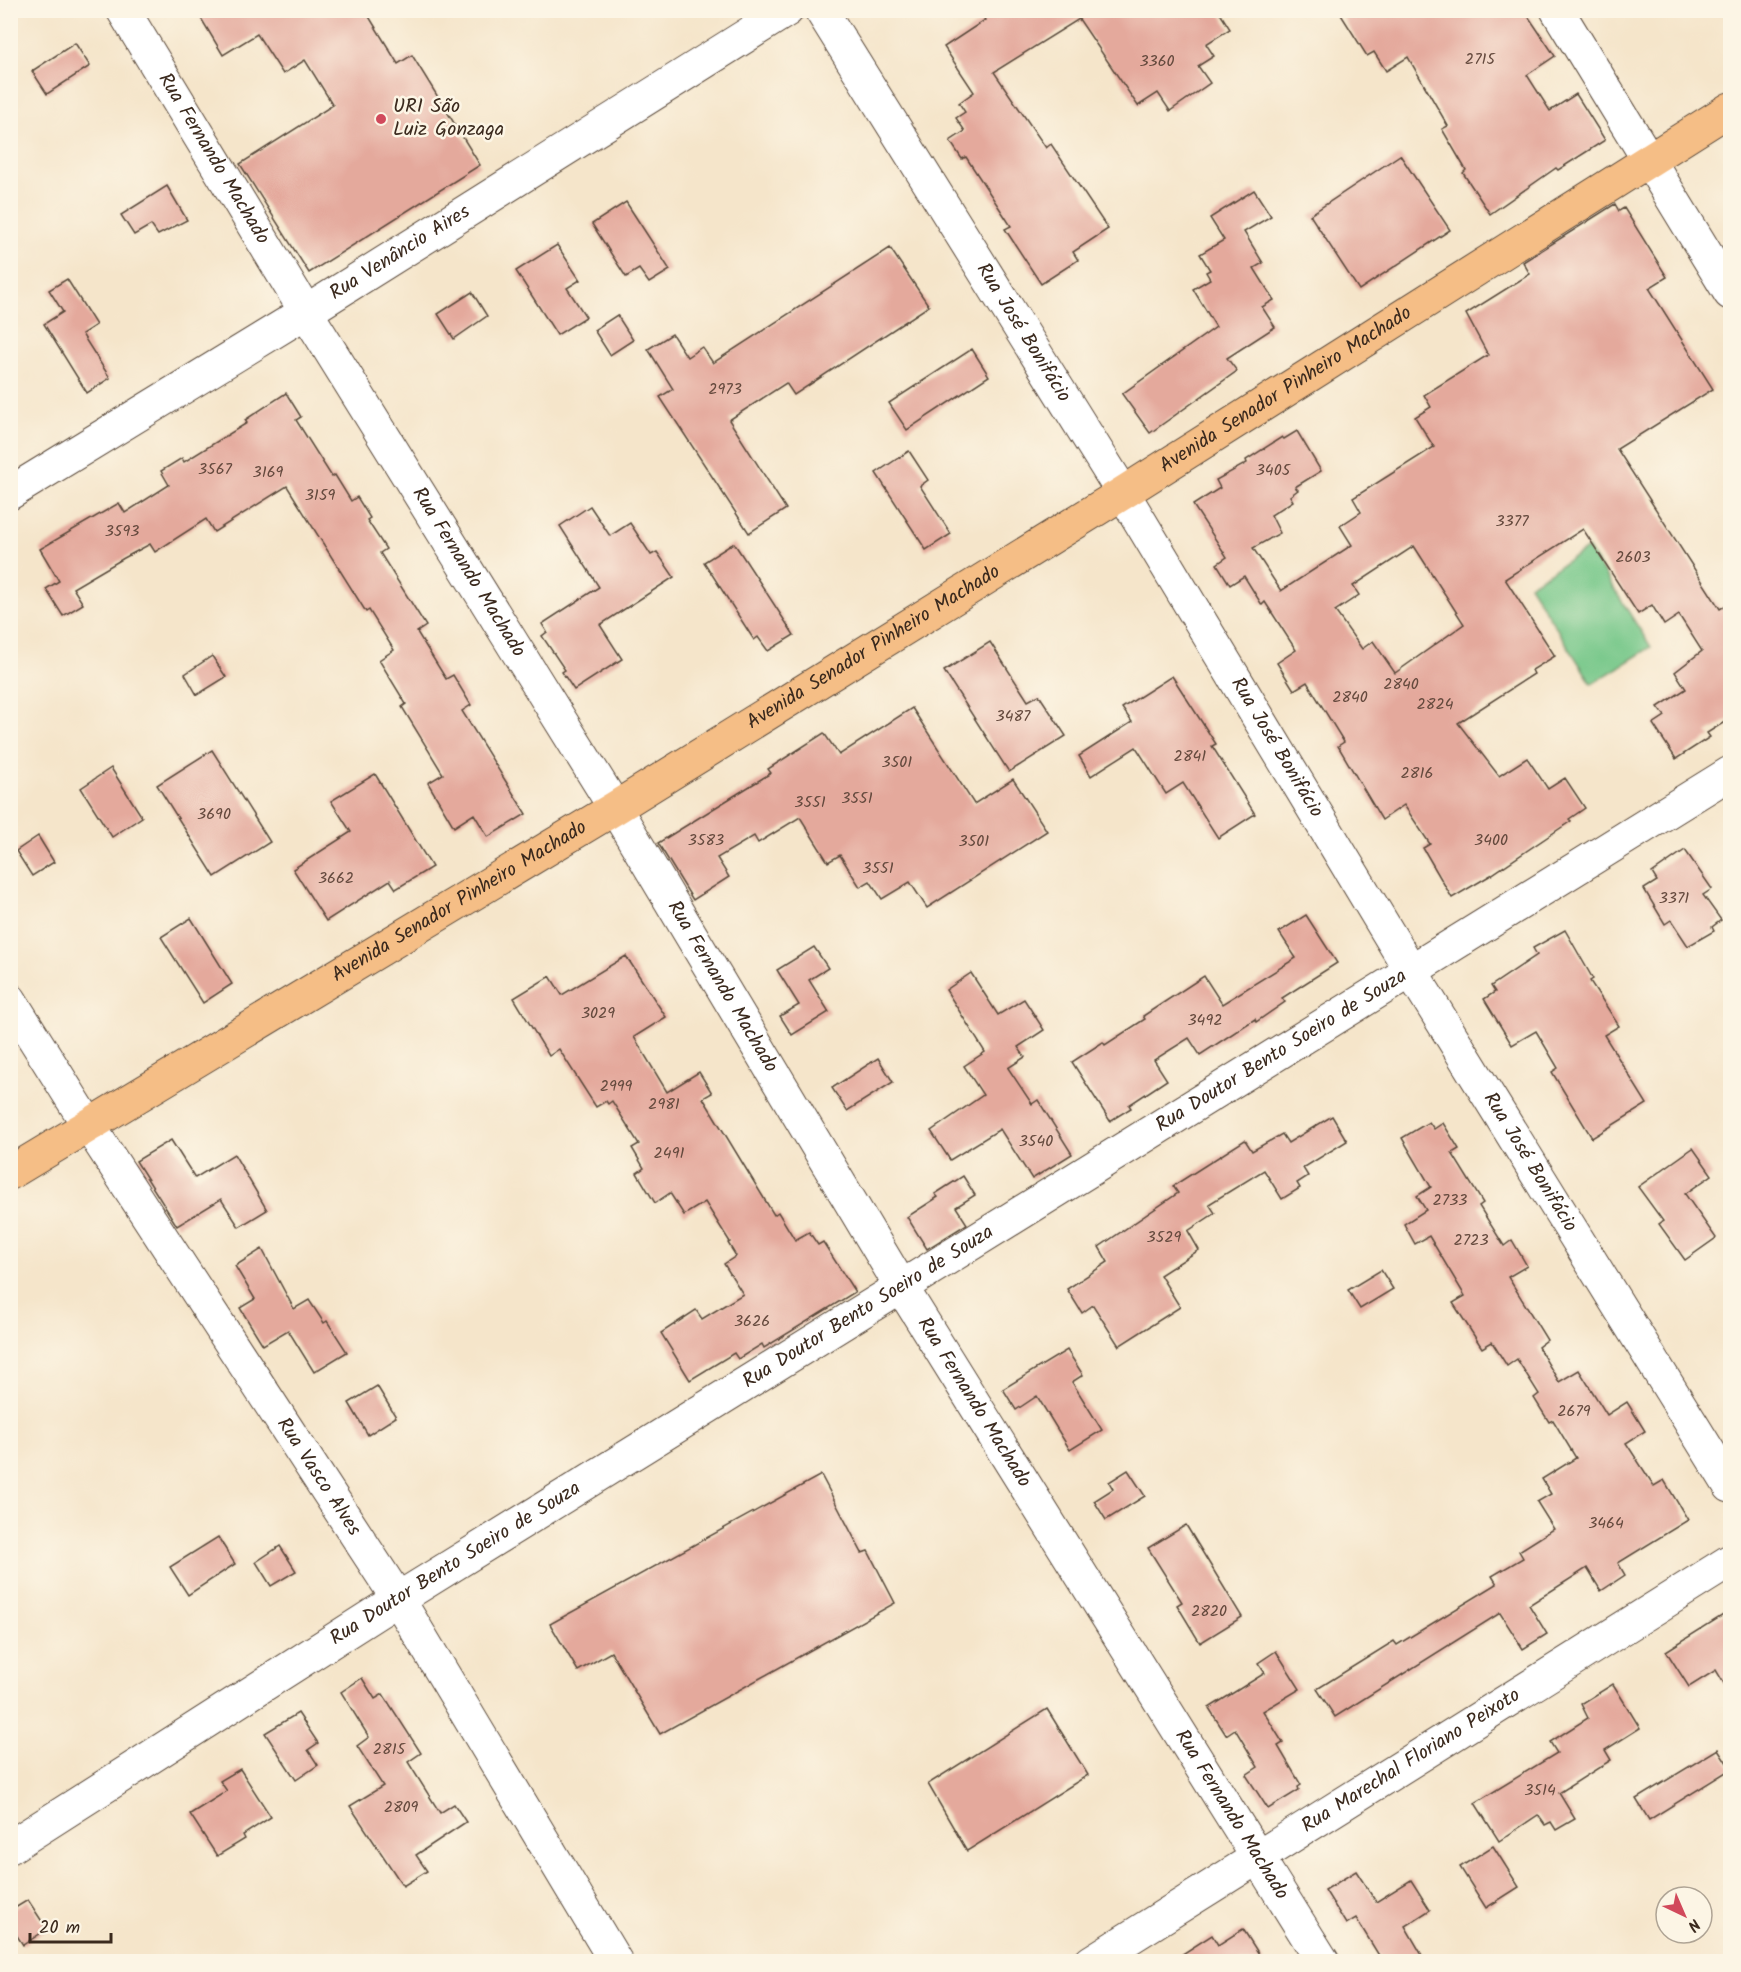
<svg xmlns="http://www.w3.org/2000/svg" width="1741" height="1972" font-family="Kalam,sans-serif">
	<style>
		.garden { fill: #76c789; stroke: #587854; stroke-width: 1.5 }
		.building { fill: #e4a99c; fill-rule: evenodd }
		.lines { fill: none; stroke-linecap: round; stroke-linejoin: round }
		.minor-casing { stroke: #574638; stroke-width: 35 }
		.major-casing { stroke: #574638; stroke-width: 35 }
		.minor { stroke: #fff; stroke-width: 33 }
		.major { stroke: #f5be86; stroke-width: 33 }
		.poi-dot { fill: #d1495b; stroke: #fcf5e5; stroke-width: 2 }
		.labels { text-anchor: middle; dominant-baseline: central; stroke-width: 5; stroke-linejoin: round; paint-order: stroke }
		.number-label { font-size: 16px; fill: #654a3e }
		.poi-label { font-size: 20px; fill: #3b2a1e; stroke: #fcf5e5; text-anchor: start }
		.street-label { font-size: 20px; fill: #3b2a1e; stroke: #fcf5e5 }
	</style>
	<rect width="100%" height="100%" fill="#fcf5e5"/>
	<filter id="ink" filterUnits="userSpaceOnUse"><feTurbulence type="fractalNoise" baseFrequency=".0167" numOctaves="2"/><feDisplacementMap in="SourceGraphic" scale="12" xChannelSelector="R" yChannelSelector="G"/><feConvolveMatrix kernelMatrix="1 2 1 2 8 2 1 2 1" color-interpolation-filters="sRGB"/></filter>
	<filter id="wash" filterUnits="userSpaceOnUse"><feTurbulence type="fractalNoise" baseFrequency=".008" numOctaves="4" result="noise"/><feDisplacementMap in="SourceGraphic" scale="24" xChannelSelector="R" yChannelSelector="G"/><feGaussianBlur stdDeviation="1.35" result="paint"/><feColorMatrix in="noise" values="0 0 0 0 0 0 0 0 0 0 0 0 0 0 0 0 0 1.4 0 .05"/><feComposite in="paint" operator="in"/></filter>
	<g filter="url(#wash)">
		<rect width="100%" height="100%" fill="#f5e5ca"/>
		<path class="garden" d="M 1588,548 L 1651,647 L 1592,684 L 1529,585 Z"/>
		<g id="blocks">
			<g class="building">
				<path d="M 196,10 L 365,10 L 398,64 L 412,55 L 480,165 L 309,273 L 240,164 L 333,105 L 305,60 L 283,74 L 257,34 L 223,55 Z"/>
				<path d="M 979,10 L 1218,10 L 1230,29 L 1206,44 L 1214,56 L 1198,66 L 1210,83 L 1170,111 L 1158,93 L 1138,106 L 1079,19 L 994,72 L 1046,148 L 1051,144 L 1108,229 L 1073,252 L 1078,260 L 1041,284 L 1005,229 L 1011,226 L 966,157 L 962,159 L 950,141 L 965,131 L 956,118 L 965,112 L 959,103 L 974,92 L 944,47 L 985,20 Z"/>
				<path d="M 1338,10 L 1524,10 L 1555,56 L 1527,75 L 1550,111 L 1576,94 L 1605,140 L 1558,170 L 1556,168 L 1490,214 L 1463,173 L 1466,170 L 1442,129 L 1448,126 L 1408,57 L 1386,71 L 1374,52 L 1367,56 Z"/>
				<path d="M 75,43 L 90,66 L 47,94 L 32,71 Z"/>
				<path d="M 1400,155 L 1450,230 L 1359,290 L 1310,215 Z"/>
				<path d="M 167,186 L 187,220 L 158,235 L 151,225 L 134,235 L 121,215 Z"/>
				<path d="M 1254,190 L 1271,216 L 1244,232 L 1263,263 L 1254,268 L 1274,300 L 1262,307 L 1275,327 L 1227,358 L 1237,371 L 1150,433 L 1122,394 L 1216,327 L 1193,289 L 1210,279 L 1206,272 L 1210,270 L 1200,254 L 1224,240 L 1210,218 Z"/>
				<path d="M 626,202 L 670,270 L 649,283 L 639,269 L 626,277 L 592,224 Z"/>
				<path d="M 1615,204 L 1619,211 L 1624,208 L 1667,277 L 1649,288 L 1713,389 L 1617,449 L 1720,609 L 1731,602 L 1731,718 L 1707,733 L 1710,737 L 1676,759 L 1653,724 L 1665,716 L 1658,707 L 1686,689 L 1675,672 L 1702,651 L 1679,615 L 1664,625 L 1652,605 L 1638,614 L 1583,529 L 1505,579 L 1555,656 L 1532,670 L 1534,674 L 1458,723 L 1499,776 L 1527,758 L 1548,789 L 1565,778 L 1585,808 L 1569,819 L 1571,821 L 1491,875 L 1452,898 L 1423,848 L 1430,844 L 1404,805 L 1382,820 L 1338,746 L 1344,742 L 1307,682 L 1294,690 L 1277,663 L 1296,650 L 1265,602 L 1262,605 L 1244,576 L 1230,585 L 1217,564 L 1227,557 L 1193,505 L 1220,488 L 1216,480 L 1247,463 L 1246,460 L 1282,437 L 1284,439 L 1297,431 L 1321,471 L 1295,487 L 1298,490 L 1290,496 L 1293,501 L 1271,515 L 1280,533 L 1253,548 L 1281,591 L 1352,545 L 1340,526 L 1361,512 L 1353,498 L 1434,447 L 1415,417 L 1431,407 L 1424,395 L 1488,355 L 1466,314 L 1530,274 L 1523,262 ZM 1414,546 L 1464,624 L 1395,673 L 1373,641 L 1362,649 L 1335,611 L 1359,595 L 1353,586 Z"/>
				<path d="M 557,245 L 580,280 L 567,288 L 586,317 L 557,335 L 516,271 Z"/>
				<path d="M 890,248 L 929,306 L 794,395 L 786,383 L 729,420 L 786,509 L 749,533 L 660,397 L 673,389 L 648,349 L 672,334 L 687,357 L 702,347 L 713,363 Z"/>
				<path d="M 67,279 L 96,325 L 82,334 L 110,378 L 87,393 L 44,324 L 63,312 L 49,290 Z"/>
				<path d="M 472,292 L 487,316 L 454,339 L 438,314 Z"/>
				<path d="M 617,315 L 633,340 L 610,355 L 594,330 Z"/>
				<path d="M 972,349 L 989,376 L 907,430 L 889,403 Z"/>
				<path d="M 286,393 L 301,417 L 296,420 L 332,477 L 335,475 L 351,501 L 357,497 L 370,518 L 367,520 L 386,549 L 380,553 L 426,626 L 417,632 L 446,679 L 453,675 L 471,705 L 462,711 L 526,814 L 488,837 L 474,814 L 454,827 L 428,783 L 443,774 L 402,707 L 406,704 L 379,660 L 394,650 L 369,610 L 366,612 L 287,486 L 214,532 L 206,519 L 155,552 L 150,544 L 124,558 L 73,588 L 83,604 L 63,616 L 46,589 L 59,581 L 40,549 L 119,503 L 125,513 L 169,485 L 161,471 L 182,458 L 184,462 L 247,423 L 245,420 Z"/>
				<path d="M 909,451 L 928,480 L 920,486 L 951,534 L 926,550 L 876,473 Z"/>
				<path d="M 590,506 L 610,536 L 630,523 L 651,555 L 657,552 L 674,577 L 600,625 L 622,659 L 574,690 L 562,672 L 565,670 L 542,636 L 547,632 L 542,624 L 599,587 L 560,526 Z"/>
				<path d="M 734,543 L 794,635 L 768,651 L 758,637 L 754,640 L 704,562 Z"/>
				<path d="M 990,642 L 1028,701 L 1039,695 L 1066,736 L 1009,772 L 944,671 Z"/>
				<path d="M 212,656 L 226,677 L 197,695 L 185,674 Z"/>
				<path d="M 1172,676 L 1216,744 L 1212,746 L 1255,814 L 1218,838 L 1183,783 L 1166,794 L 1136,747 L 1091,776 L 1079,756 L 1132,722 L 1122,708 Z"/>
				<path d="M 912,708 L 974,804 L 1013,779 L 1047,831 L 927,908 L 910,882 L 882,899 L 870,881 L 860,887 L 840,855 L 828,862 L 800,817 L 758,843 L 754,836 L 717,858 L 729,877 L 693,900 L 658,843 L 771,773 L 768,769 L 824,733 L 839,755 Z"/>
				<path d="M 212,750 L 270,842 L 215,877 L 157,785 Z"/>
				<path d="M 111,768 L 142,817 L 112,837 L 81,788 Z"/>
				<path d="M 375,774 L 432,867 L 396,889 L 390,880 L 326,921 L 293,869 L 351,832 L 331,801 Z"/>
				<path d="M 38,836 L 54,862 L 32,876 L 16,851 Z"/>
				<path d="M 1685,850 L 1712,889 L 1703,895 L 1721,920 L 1712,927 L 1714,931 L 1688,946 L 1671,920 L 1665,924 L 1644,889 L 1657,881 L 1652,873 Z"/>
				<path d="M 1306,915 L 1337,963 L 1282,998 L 1285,1002 L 1256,1022 L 1255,1019 L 1200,1055 L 1189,1038 L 1154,1060 L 1167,1080 L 1129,1105 L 1131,1108 L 1110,1121 L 1072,1062 L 1103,1042 L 1105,1045 L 1145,1019 L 1143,1016 L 1204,976 L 1222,1004 L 1296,958 L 1279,932 Z"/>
				<path d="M 191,918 L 232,984 L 203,1003 L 161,937 Z"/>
				<path d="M 1565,930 L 1593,979 L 1590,981 L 1619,1026 L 1604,1035 L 1647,1104 L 1592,1138 L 1552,1072 L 1558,1068 L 1536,1031 L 1512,1045 L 1484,999 L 1495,992 L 1491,986 L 1537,955 L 1533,948 Z"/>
				<path d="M 814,947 L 828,968 L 809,980 L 829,1012 L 792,1035 L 780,1016 L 799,1005 L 777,970 Z"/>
				<path d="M 626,956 L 666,1017 L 634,1037 L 667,1092 L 699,1072 L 712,1093 L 703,1098 L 774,1215 L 778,1212 L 795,1240 L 809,1232 L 818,1245 L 823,1242 L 855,1292 L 764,1348 L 762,1344 L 738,1359 L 734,1353 L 690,1380 L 661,1333 L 696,1310 L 702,1319 L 743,1294 L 724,1264 L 736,1256 L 728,1243 L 730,1242 L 705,1202 L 684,1215 L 670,1193 L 655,1203 L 637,1173 L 644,1168 L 632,1148 L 639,1144 L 612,1101 L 608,1104 L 606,1101 L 596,1107 L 559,1049 L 549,1056 L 514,998 L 550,976 L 562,995 Z"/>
				<path d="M 971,973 L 998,1015 L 1024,999 L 1044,1030 L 1018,1047 L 1025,1057 L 1008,1068 L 1032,1104 L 1038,1100 L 1072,1154 L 1032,1179 L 1000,1129 L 950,1160 L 931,1131 L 983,1095 L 964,1066 L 985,1052 L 946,990 Z"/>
				<path d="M 878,1058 L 893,1082 L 847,1111 L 832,1088 Z"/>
				<path d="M 1332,1116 L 1347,1141 L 1303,1168 L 1308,1176 L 1297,1183 L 1300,1188 L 1282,1199 L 1264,1170 L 1209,1204 L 1215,1213 L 1188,1231 L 1199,1250 L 1160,1275 L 1180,1307 L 1119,1346 L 1093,1305 L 1082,1313 L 1067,1289 L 1108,1262 L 1099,1247 L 1178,1193 L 1173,1186 L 1245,1140 L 1252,1151 L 1282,1134 L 1288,1143 Z"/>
				<path d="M 1429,1122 L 1434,1129 L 1443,1123 L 1459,1149 L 1452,1153 L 1483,1203 L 1479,1206 L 1504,1246 L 1512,1240 L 1527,1266 L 1508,1277 L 1547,1340 L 1538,1347 L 1559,1382 L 1579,1370 L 1607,1415 L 1627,1402 L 1645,1431 L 1626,1443 L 1654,1486 L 1664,1480 L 1688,1520 L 1618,1563 L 1625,1575 L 1601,1591 L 1587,1568 L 1529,1605 L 1547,1634 L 1523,1649 L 1500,1613 L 1335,1717 L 1317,1689 L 1394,1641 L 1397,1645 L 1497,1584 L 1492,1576 L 1523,1558 L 1519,1551 L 1554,1529 L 1537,1502 L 1551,1494 L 1542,1479 L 1576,1458 L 1553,1420 L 1549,1422 L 1534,1398 L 1539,1394 L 1517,1359 L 1507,1366 L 1492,1342 L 1482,1348 L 1453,1303 L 1465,1296 L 1429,1236 L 1415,1244 L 1404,1224 L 1426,1210 L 1417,1196 L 1431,1187 L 1402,1138 Z"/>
				<path d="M 171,1140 L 195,1178 L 234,1154 L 267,1210 L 239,1227 L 221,1199 L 177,1226 L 136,1161 Z"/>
				<path d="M 1693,1148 L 1712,1175 L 1685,1194 L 1716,1238 L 1685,1260 L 1659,1224 L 1663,1221 L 1638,1187 Z"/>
				<path d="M 963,1176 L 975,1195 L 956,1207 L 967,1224 L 927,1249 L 907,1217 L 938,1197 L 935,1194 Z"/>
				<path d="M 262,1249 L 294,1309 L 309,1300 L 324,1323 L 327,1321 L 347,1352 L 314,1372 L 288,1330 L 263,1345 L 240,1308 L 255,1299 L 235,1266 Z"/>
				<path d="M 1381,1270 L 1393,1289 L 1360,1309 L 1348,1290 Z"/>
				<path d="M 1067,1350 L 1083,1375 L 1072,1382 L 1102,1430 L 1070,1450 L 1037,1396 L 1016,1410 L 1003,1389 Z"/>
				<path d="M 377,1386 L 396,1417 L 368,1435 L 349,1403 Z"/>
				<path d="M 1128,1470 L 1145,1496 L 1106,1520 L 1094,1501 L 1113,1489 L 1109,1482 Z"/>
				<path d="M 821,1475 L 862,1553 L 868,1551 L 895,1603 L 660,1734 L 611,1652 L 578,1671 L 550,1624 Z"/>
				<path d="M 1186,1525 L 1242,1617 L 1200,1643 L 1177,1605 L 1182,1602 L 1148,1548 Z"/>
				<path d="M 218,1537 L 235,1564 L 188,1595 L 170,1567 Z"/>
				<path d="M 280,1546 L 296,1571 L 271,1586 L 256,1562 Z"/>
				<path d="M 1731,1610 L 1731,1695 L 1716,1670 L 1689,1687 L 1666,1651 Z"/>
				<path d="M 1276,1651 L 1300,1689 L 1263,1711 L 1283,1743 L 1278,1746 L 1301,1785 L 1298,1787 L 1299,1790 L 1268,1809 L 1246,1775 L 1258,1767 L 1235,1729 L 1226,1735 L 1209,1708 L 1265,1673 L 1258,1663 Z"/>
				<path d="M 362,1678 L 375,1699 L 383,1694 L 421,1753 L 408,1762 L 440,1813 L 454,1804 L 466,1822 L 416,1855 L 427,1871 L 403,1886 L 350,1806 L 383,1786 L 357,1746 L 369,1737 L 341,1692 Z"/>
				<path d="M 1613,1684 L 1640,1728 L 1605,1750 L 1611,1760 L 1559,1793 L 1575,1819 L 1556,1830 L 1551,1822 L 1545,1825 L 1538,1815 L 1499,1841 L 1475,1803 L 1557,1753 L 1550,1742 L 1588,1718 L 1581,1704 Z"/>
				<path d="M 1047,1709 L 1088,1775 L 967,1851 L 928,1784 Z"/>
				<path d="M 298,1713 L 318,1743 L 308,1750 L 318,1765 L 296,1780 L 265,1733 Z"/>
				<path d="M 1718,1749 L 1731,1769 L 1649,1820 L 1636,1799 Z"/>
				<path d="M 240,1769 L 271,1817 L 243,1835 L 245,1839 L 217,1856 L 190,1814 L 227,1791 L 220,1781 Z"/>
				<path d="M 1493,1846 L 1519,1887 L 1486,1908 L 1460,1867 Z"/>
				<path d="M 1356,1871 L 1376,1902 L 1411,1880 L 1430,1910 L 1405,1926 L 1426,1962 L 1383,1962 L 1356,1918 L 1346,1924 L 1325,1890 Z"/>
				<path d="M 28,1900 L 47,1929 L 23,1945 L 10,1925 L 10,1911 Z"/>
				<path d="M 1243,1929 L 1264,1962 L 1170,1962 L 1212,1935 L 1218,1945 Z"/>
			</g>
		</g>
	</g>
	<g filter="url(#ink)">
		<use href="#blocks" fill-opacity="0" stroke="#574638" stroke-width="1.5"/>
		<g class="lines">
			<g class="minor-casing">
				<g id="minor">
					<path id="s1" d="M 123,10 L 306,312 L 615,808 L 902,1288 L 1323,1962"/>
					<path id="s2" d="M 821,10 L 1123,493 L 1411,971 L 1730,1486"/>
					<path d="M 1557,10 L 1730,293"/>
					<path id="s3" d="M 10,493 L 306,312 L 787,10"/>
					<path id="s4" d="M 10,1000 L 89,1126 L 398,1599 L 616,1962"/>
					<path id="s5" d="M 10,1847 L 398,1599 L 1730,773"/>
					<path id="s6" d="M 1091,1962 L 1730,1561"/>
				</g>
			</g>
			<g class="major-casing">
				<g id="major">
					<path id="s7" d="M 10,1173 L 615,808 L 1123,493 L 1730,109"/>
				</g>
			</g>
			<use href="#minor" class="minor"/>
			<use href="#major" class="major"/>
		</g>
	</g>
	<circle class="poi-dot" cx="381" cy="119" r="6"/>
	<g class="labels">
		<g class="number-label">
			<text x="1480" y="59">2715</text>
			<text x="1157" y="61">3360</text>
			<text x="725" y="389">2973</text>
			<text x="215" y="469">3567</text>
			<text x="1273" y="470">3405</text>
			<text x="268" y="472">3169</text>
			<text x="320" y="495">3159</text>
			<text x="1512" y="521">3377</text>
			<text x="122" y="531">3593</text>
			<text x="1633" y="557">2603</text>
			<text x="1401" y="684">2840</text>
			<text x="1350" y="697">2840</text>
			<text x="1435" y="704">2824</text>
			<text x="1013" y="716">3487</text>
			<text x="1190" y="756">2841</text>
			<text x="897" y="762">3501</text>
			<text x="1417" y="773">2816</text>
			<text x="857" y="798">3551</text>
			<text x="810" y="802">3551</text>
			<text x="214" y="814">3690</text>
			<text x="706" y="840">3583</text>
			<text x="1491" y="840">3400</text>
			<text x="974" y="841">3501</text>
			<text x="878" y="868">3551</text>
			<text x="336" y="878">3662</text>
			<text x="1674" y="898">3371</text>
			<text x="598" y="1013">3029</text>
			<text x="1205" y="1020">3492</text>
			<text x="616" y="1086">2999</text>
			<text x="664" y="1104">2981</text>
			<text x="1036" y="1141">3540</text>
			<text x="669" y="1153">2491</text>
			<text x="1450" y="1200">2733</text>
			<text x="1164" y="1237">3529</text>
			<text x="1471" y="1240">2723</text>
			<text x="752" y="1321">3626</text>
			<text x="1574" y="1411">2679</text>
			<text x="1606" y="1523">3464</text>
			<text x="1209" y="1611">2820</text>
			<text x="389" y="1749">2815</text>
			<text x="1540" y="1790">3514</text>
			<text x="401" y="1807">2809</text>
		</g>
		<g class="poi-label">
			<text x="393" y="107">URI São<tspan x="393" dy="23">Luiz Gonzaga</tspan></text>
		</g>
		<g class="street-label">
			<text stroke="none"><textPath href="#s1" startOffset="174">Rua Fernando Machado</textPath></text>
			<text stroke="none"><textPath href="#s3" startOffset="458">Rua Venâncio Aires</textPath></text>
			<text stroke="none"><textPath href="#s2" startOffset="381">Rua José Bonifácio</textPath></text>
			<text stroke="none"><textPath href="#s7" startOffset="1497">Avenida Senador Pinheiro Machado</textPath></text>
			<text stroke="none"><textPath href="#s1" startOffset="660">Rua Fernando Machado</textPath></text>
			<text stroke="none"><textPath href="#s7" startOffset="1011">Avenida Senador Pinheiro Machado</textPath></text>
			<text stroke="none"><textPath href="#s2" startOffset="867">Rua José Bonifácio</textPath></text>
			<text stroke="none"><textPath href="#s7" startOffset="525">Avenida Senador Pinheiro Machado</textPath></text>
			<text stroke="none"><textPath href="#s1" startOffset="1146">Rua Fernando Machado</textPath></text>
			<text stroke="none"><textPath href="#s5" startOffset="1500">Rua Doutor Bento Soeiro de Souza</textPath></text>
			<text stroke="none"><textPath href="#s2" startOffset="1353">Rua José Bonifácio</textPath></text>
			<text stroke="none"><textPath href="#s5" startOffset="1014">Rua Doutor Bento Soeiro de Souza</textPath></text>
			<text stroke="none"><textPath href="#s1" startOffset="1632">Rua Fernando Machado</textPath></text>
			<text stroke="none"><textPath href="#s4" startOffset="568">Rua Vasco Alves</textPath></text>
			<text stroke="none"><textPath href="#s5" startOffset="528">Rua Doutor Bento Soeiro de Souza</textPath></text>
			<text stroke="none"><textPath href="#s6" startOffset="378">Rua Marechal Floriano Peixoto</textPath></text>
			<text stroke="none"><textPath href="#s1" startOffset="2118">Rua Fernando Machado</textPath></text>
		</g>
	</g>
	<rect width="1741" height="1972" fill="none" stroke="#fcf5e5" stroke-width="36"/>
	<g transform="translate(1684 1915) rotate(136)"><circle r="28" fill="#fcf5e5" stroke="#afa495" stroke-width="1.5"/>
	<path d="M0-4.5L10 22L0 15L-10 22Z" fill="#d1495b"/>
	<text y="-9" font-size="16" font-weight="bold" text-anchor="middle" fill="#3b2a1e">N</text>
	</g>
	<path d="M30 1933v9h81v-9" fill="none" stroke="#3b2a1e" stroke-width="3"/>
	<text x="39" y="1933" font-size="18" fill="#3b2a1e" stroke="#fcf5e5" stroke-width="4.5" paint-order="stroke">20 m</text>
</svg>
